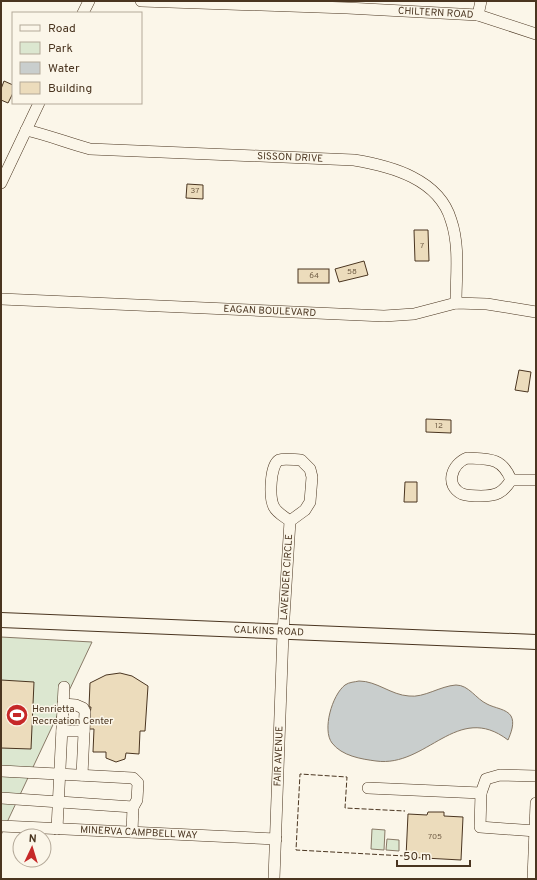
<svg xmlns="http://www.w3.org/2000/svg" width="537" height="880" font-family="Overpass,sans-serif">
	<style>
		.green { fill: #dce7d0; stroke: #887966 }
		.water { fill: #c9cecd; stroke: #887966 }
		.building { fill: #ecdcbc; stroke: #4a3520 }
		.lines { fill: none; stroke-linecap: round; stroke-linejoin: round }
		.minor-casing { stroke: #4a3520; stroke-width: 12 }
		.major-casing { stroke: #4a3520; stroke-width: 16 }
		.minor { stroke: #fbf6e9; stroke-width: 11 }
		.major { stroke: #fbf6e9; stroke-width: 14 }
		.fence { stroke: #4a3520; stroke-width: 1; stroke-dasharray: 5 2; stroke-linecap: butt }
		.labels { text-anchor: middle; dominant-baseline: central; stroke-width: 3; stroke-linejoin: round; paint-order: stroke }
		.number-label { font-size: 8px; fill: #725f47 }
		.street-label { font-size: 10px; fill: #4a3520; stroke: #fbf6e9 }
		.poi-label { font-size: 10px; fill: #4a3520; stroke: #fbf6e9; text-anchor: start }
	</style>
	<rect width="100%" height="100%" fill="#fbf6e9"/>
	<g class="green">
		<path d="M 1,637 L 92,642 L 1,835 Z"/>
		<path d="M 372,829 L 385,830 L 384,850 L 371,849 Z"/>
		<path d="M 387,839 L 399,840 L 399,851 L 386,850 Z"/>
	</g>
	<path class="water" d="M 359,681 C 377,681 391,695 409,696 C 424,698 440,686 456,685 C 469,685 476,699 487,704 C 494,708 507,709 511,716 C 515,723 511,733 508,740 C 457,701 427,768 376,761 C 361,759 342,756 332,743 C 322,730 332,695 345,685 C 349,682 355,682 359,681 Z"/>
	<g class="building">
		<path d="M 4,81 L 13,85 L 13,93 L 8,103 L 1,100 L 1,89 Z"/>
		<path d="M 187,184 L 203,185 L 203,199 L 186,198 Z"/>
		<path d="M 414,230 L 428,230 L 429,261 L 415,261 Z"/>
		<path d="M 364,261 L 368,275 L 339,282 L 335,269 Z"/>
		<rect x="298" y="269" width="31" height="14"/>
		<path d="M 519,370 L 531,372 L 528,392 L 515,390 Z"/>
		<path d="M 426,419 L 451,420 L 451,433 L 426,432 Z"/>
		<path d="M 405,482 L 417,482 L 417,502 L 404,502 Z"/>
		<path d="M 120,673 L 132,676 L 148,686 L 145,731 L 140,731 L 139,754 L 126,753 L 125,759 L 116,762 L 106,758 L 106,752 L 93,752 L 94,729 L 88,729 L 91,707 L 89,707 L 90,683 L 106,675 Z"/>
		<path d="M 1,680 L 34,682 L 31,749 L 1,748 Z"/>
		<path d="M 428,812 L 444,812 L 444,816 L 463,817 L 461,860 L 406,857 L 408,814 L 427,815 Z"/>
	</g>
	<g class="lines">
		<g class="minor-casing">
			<g id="minor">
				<path id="s1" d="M 141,1 L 347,8 L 478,15 L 536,34"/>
				<path d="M 83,13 L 89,1"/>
				<path d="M 478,15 L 481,1"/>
				<path id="s2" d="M 26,130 C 48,135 68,143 90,149 L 354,160 C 391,166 439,179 451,220 C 460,246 456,276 456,303"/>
				<path d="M 1,183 L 39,103"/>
				<path id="s3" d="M 1,299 L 384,316 L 414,314 L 456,303 L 487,304 L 536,312"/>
				<path d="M 467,458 C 488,459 502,457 511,480 C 503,493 496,496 481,496 C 475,496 468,496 462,494 C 444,485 452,464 467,458 Z"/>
				<path d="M 511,480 L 536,480"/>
				<path d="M 63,704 L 76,705 L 83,708 L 85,712 L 82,775"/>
				<path d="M 62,731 L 84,731"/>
				<path d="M 1,771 L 133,778 L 138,783 L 137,800 L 133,807 L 1,798"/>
				<path d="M 536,776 L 500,775 L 486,779 L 481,793 L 480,827 L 536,831"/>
				<path d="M 368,788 L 481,793"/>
				<path id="s4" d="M 1,826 L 276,839"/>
				<path d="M 57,829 L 64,687"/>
				<path d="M 132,832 L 133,807"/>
				<path id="s5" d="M 274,879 L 283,633 L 290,521 L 305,510 L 310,502 L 312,477 L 310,469 L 301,460 C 295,460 285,458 279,460 C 270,465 269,498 274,507 C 277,513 285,517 290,521"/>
				<path d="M 533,879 L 536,803"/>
			</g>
		</g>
		<g class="major-casing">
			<g id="major">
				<path id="s6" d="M 1,620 L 536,642"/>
			</g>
		</g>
		<use href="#minor" class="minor"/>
		<use href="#major" class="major"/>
		<path class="fence" d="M 405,856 L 296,850 L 300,774 L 347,777 L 345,808 L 405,811"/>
	</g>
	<defs>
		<g id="stadium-disc" transform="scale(1.15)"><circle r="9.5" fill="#c62828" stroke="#fbf6e9"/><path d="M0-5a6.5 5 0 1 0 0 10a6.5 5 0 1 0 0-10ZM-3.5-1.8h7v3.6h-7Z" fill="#fff"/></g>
	</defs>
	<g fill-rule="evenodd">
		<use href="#stadium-disc" x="17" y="715"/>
	</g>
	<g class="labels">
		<g class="number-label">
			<text x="195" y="191">37</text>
			<text x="422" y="246">7</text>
			<text x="352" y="272">58</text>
			<text x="314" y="276">64</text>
			<text x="439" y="426">12</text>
			<text x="435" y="837">705</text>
		</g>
		<g class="street-label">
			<text stroke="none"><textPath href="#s1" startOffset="295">CHILTERN ROAD</textPath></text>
			<text stroke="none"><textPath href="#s2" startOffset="267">SISSON DRIVE</textPath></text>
			<text stroke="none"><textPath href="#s3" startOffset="269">EAGAN BOULEVARD</textPath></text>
			<text stroke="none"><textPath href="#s5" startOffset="302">LAVENDER CIRCLE</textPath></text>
			<text stroke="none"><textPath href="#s6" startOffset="268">CALKINS ROAD</textPath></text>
			<text stroke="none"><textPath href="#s5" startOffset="123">FAIR AVENUE</textPath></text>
			<text stroke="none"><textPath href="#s4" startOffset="138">MINERVA CAMPBELL WAY</textPath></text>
		</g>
		<g class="poi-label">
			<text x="32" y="709">Henrietta<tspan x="32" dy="12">Recreation Center</tspan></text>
		</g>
	</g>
	<rect width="537" height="880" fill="none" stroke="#4a3520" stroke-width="4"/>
	<rect x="12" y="12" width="130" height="92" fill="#fbf6e9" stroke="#b4a999"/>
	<rect x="20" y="25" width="20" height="6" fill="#fbf6e9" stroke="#b4a999"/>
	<text x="48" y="32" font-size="12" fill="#4a3520">Road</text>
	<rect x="20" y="42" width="20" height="12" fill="#dce7d0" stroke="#b4a999"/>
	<text x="48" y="52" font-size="12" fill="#4a3520">Park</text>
	<rect x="20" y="62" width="20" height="12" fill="#c9cecd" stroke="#b4a999"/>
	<text x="48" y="72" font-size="12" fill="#4a3520">Water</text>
	<rect x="20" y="82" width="20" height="12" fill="#ecdcbc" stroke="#b4a999"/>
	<text x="48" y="92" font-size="12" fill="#4a3520">Building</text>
	<g transform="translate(32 848) rotate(4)"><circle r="19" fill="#fbf6e9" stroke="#b4a999"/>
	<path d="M0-3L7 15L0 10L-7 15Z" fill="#c62828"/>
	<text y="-6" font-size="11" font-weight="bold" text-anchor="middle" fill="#4a3520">N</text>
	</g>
	<path d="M397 860v6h73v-6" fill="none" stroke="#4a3520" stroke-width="2"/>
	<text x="403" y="860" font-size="12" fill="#4a3520" stroke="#fbf6e9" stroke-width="3" paint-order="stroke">50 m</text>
</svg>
